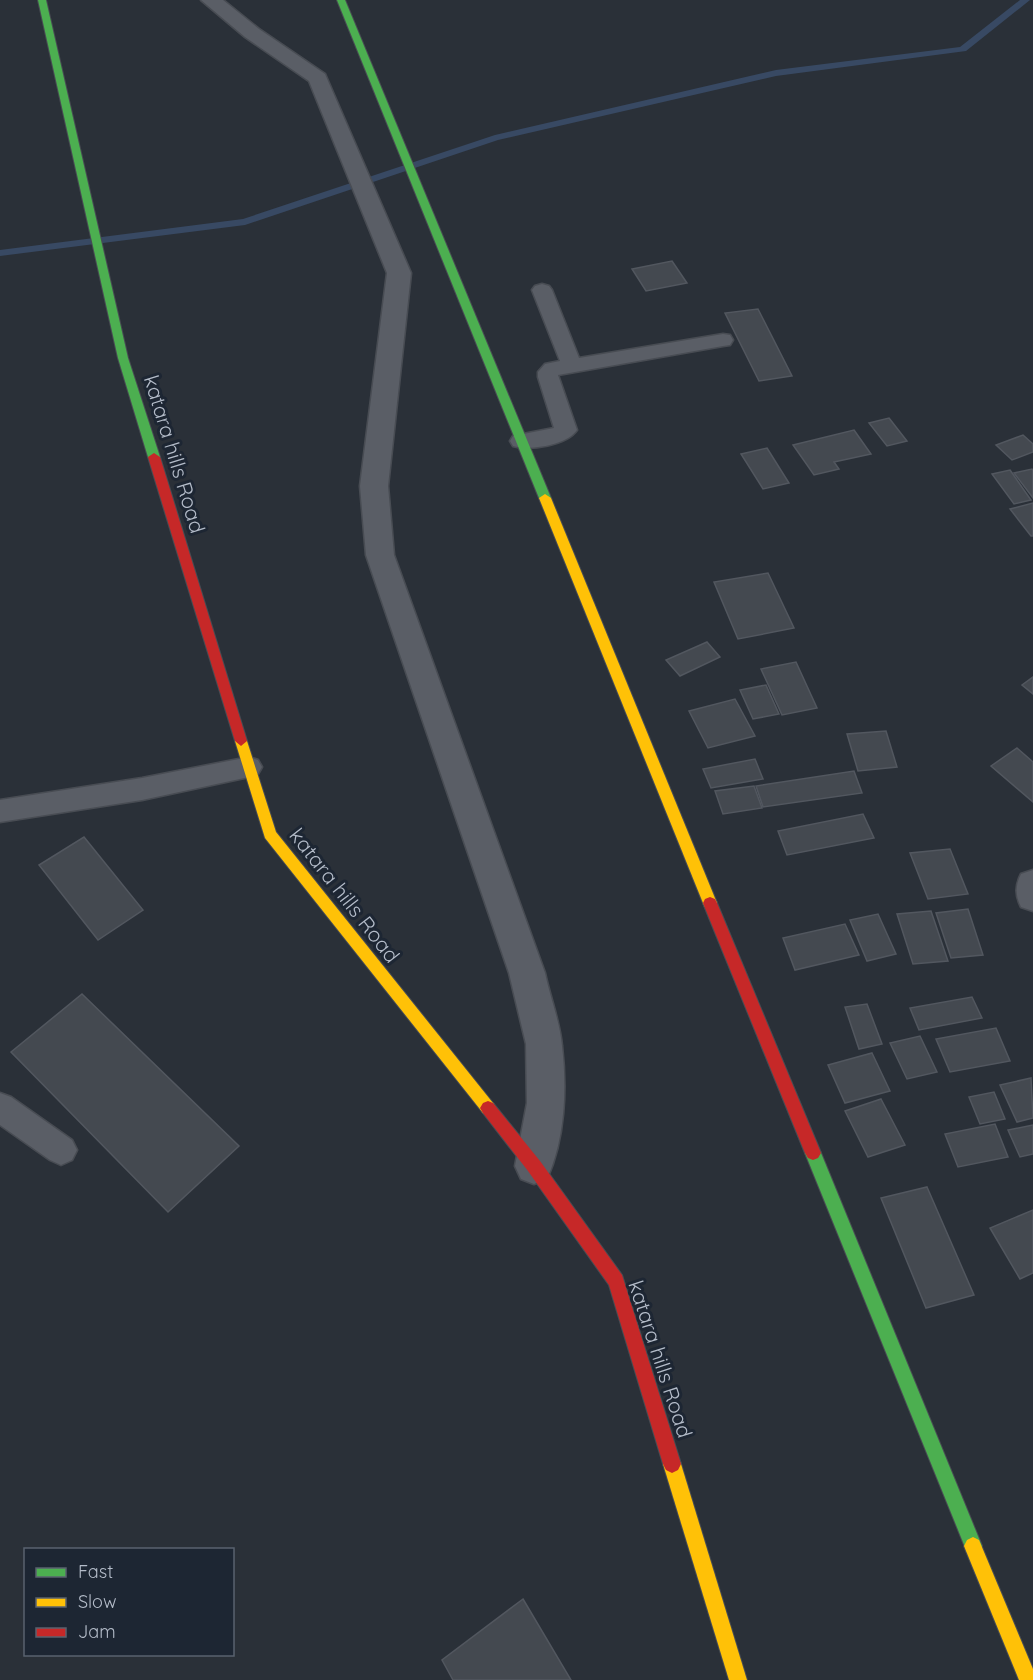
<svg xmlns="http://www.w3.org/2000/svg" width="1033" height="1680" font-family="Quicksand,sans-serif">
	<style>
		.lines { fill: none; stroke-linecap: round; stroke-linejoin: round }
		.stream { fill: #384963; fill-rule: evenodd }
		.building { fill: #444950; stroke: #52575f; stroke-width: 1.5 }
		.lane-casing { stroke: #484c53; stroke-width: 3 }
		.street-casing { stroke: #484c53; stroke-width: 3 }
		.fast-casing { stroke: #484c53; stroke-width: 2 }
		.slow-casing { stroke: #484c53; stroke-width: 2 }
		.jam-casing { stroke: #484c53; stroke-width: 2 }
		.lane { fill: #5a5e66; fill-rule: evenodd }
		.street { fill: #5a5e66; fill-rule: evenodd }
		.fast { fill: #4caf50; fill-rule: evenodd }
		.slow { fill: #ffc107; fill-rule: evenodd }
		.jam { fill: #c62828; fill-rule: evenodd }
		.labels { text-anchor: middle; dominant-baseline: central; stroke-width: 6; stroke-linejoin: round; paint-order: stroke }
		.street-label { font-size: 21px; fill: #b4bcc9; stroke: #1d2633 }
	</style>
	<rect width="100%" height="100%" fill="#2a3038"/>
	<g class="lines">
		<path class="stream" d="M 1020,0 L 1030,0 L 966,51 L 776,76 L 498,140 L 245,225 L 0,256 L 0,250 L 243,219 L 495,135 L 776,70 L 960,47 Z"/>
	</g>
	<g class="building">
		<path d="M 672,261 L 687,283 L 646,291 L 632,269 Z"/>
		<path d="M 758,309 L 792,376 L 759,381 L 725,313 Z"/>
		<path d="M 889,418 L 907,441 L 887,446 L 869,423 Z"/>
		<path d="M 854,430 L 871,454 L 834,462 L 839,469 L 814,475 L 793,445 Z"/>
		<path d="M 1023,435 L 1033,444 L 1033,452 L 1012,460 L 996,445 Z"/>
		<path d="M 767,448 L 789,483 L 763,489 L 741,454 Z"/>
		<path d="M 1032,469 L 1033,471 L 1033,498 L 1014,473 Z"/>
		<path d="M 1010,470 L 1031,500 L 1014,504 L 992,474 Z"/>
		<path d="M 1033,503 L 1033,536 L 1031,536 L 1010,509 Z"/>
		<path d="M 768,573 L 794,628 L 738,639 L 714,582 Z"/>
		<path d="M 707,642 L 720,657 L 680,676 L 666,660 Z"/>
		<path d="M 796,662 L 817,708 L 782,715 L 761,669 Z"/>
		<path d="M 1033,677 L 1033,694 L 1022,685 Z"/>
		<path d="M 766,685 L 779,714 L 753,719 L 740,690 Z"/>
		<path d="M 735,699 L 755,736 L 708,748 L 689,711 Z"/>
		<path d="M 886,731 L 897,767 L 858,771 L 847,734 Z"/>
		<path d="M 1017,748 L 1033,762 L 1033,802 L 991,766 Z"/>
		<path d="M 755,759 L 763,779 L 711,788 L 703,769 Z"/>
		<path d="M 854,771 L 862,793 L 763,807 L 756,786 Z"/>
		<path d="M 754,786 L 762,808 L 723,814 L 715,791 Z"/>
		<path d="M 863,814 L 874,838 L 787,855 L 778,831 Z"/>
		<path d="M 84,837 L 143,910 L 98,940 L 39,865 Z"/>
		<path d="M 950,849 L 968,894 L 928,899 L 910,853 Z"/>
		<path d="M 968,909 L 983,955 L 951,958 L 936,913 Z"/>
		<path d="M 931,911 L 948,961 L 913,964 L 897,914 Z"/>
		<path d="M 878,914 L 896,954 L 867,961 L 850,920 Z"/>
		<path d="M 845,924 L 859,955 L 795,970 L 783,938 Z"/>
		<path d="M 82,994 L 239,1146 L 168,1212 L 11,1052 Z"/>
		<path d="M 972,997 L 982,1018 L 919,1030 L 910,1008 Z"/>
		<path d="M 867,1004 L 882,1044 L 859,1049 L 845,1007 Z"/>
		<path d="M 996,1028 L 1010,1061 L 950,1072 L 936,1039 Z"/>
		<path d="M 920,1036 L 937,1072 L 907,1079 L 890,1043 Z"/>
		<path d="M 872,1053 L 890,1091 L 845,1103 L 828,1065 Z"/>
		<path d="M 1031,1078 L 1033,1118 L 1017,1122 L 1000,1085 Z"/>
		<path d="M 994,1092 L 1005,1119 L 980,1124 L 969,1097 Z"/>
		<path d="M 881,1099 L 905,1145 L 868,1157 L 845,1111 Z"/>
		<path d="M 995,1124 L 1008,1157 L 958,1167 L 945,1134 Z"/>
		<path d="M 1033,1125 L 1033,1154 L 1020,1157 L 1008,1130 Z"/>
		<path d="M 927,1187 L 974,1295 L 926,1308 L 881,1198 Z"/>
		<path d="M 1033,1210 L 1033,1273 L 1020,1279 L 990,1228 Z"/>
		<path d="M 523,1599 L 571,1680 L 453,1680 L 442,1660 Z"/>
	</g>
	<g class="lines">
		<g class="lane-casing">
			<g id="lane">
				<path d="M 542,284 L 549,286 L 552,290 L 579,358 L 723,334 L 730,335 L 733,340 L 730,345 L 723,346 L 558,375 L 577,430 C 567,445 530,451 513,446 L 510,441 L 513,436 L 554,428 L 538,377 L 538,372 L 545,364 L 560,361 L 532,290 L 535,286 Z"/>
				<path d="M 249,757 L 258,760 L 262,767 L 258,774 L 249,777 L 142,800 L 0,822 L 0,800 L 142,778 Z"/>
				<path d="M 0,1093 L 11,1097 L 72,1140 L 77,1150 L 72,1160 L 61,1165 L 50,1160 L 0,1125 Z"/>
			</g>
		</g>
		<g class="street-casing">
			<g id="street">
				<path d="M 201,0 L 223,0 L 259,29 L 325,74 L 411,273 L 388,486 L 394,555 L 545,973 C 550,997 560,1022 562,1046 C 567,1089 565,1139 547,1179 L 534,1184 L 521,1179 L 515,1166 L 527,1103 L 526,1044 L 509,973 L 366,555 L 360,486 L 387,273 L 309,81 L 245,37 Z"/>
				<path d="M 1033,870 L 1033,911 L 1021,907 C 1015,895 1015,886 1021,874 Z"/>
			</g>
		</g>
		<g class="fast-casing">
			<g id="fast">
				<path d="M 38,0 L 46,0 L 128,358 L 160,457 L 154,461 L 148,457 L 118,358 Z"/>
				<path d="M 337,0 L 345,0 L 551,498 L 549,501 L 545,502 L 539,498 Z"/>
				<path d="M 813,1146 L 818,1148 L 821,1153 L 982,1546 L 979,1552 L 973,1555 L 967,1552 L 805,1153 L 808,1148 Z"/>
			</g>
		</g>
		<g class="slow-casing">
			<g id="slow">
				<path d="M 545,494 L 551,498 L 717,903 L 715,907 L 710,909 L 705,907 L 703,903 L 539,498 Z"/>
				<path d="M 241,736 L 247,741 L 276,832 L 493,1103 L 496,1108 L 493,1113 L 488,1115 L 483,1113 L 265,838 L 235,741 Z"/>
				<path d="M 672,1455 L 678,1458 L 681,1464 L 747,1680 L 729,1680 L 663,1464 L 666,1458 Z"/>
				<path d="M 973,1537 L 979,1540 L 1033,1669 L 1033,1680 L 1019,1680 L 964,1546 L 967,1540 Z"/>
			</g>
		</g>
		<g class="jam-casing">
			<g id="jam">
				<path d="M 154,453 L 160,457 L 247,741 L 241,746 L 235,741 L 148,457 Z"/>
				<path d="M 710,897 L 715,899 L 717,903 L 821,1153 L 818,1158 L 813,1160 L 808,1158 L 805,1153 L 703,903 L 705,899 Z"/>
				<path d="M 488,1101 L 493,1103 L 540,1161 L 622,1275 L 681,1464 L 678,1470 L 672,1473 L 666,1470 L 663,1464 L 609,1285 L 528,1171 L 483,1113 L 480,1108 L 483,1103 Z"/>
			</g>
		</g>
		<use href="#lane" class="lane"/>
		<use href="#street" class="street"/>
		<use href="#fast" class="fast"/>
		<use href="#slow" class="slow"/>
		<use href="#jam" class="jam"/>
	</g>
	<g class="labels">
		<g class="street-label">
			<text transform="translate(175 454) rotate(73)">katara hills Road</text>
			<text transform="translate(345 895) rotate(52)">katara hills Road</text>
			<text transform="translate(661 1359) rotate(72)">katara hills Road</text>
		</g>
	</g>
	<rect x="24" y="1548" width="210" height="108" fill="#1d2633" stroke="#59626f" stroke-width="1.5"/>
	<rect x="36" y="1568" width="30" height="9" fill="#4caf50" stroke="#59626f" stroke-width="1.5"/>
	<text x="78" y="1578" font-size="18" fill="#b4bcc9">Fast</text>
	<rect x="36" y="1598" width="30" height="9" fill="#ffc107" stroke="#59626f" stroke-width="1.5"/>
	<text x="78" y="1608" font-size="18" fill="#b4bcc9">Slow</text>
	<rect x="36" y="1628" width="30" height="9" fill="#c62828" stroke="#59626f" stroke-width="1.5"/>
	<text x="78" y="1638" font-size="18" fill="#b4bcc9">Jam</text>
</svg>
